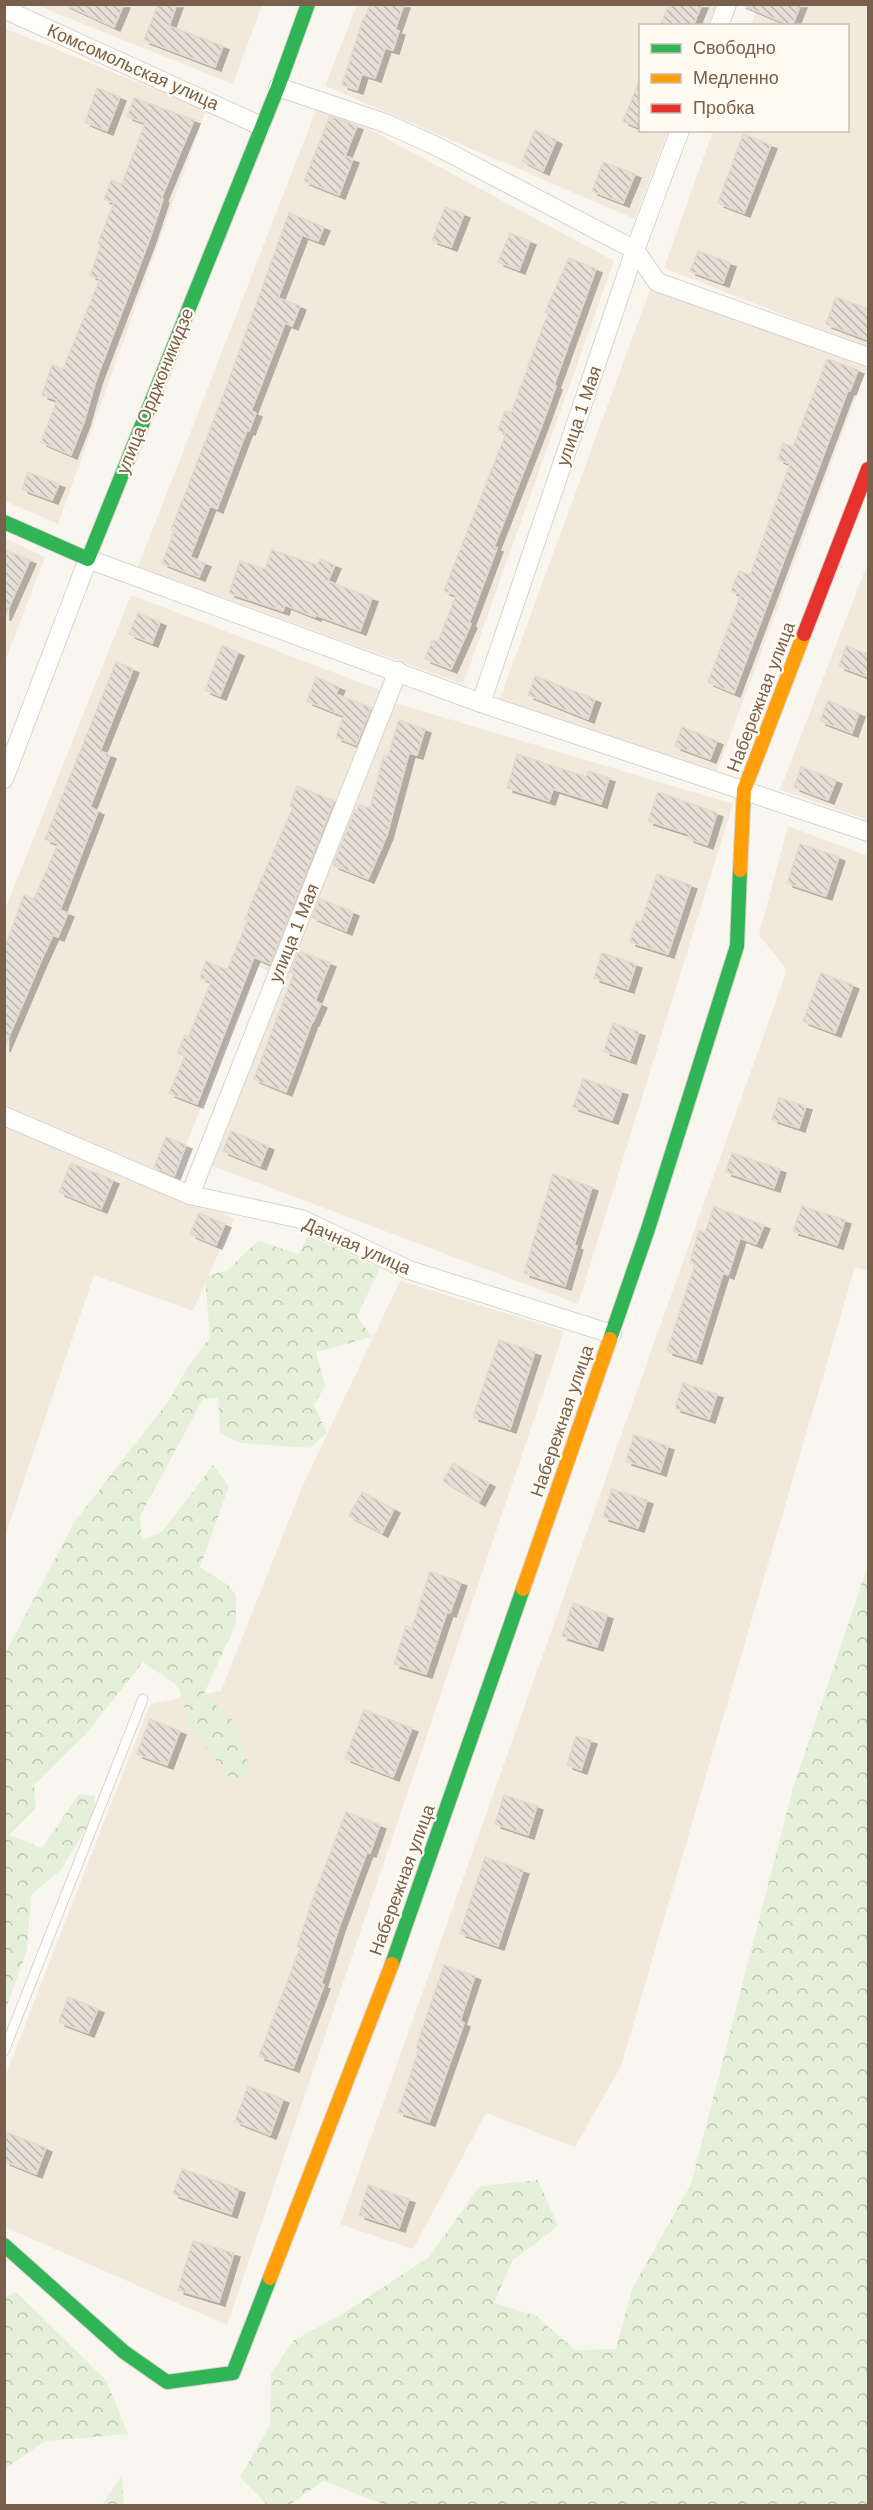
<svg xmlns="http://www.w3.org/2000/svg" width="873" height="2510" font-family="Arial,sans-serif">
	<style>
		.residential { fill: #f2e9dd }
		.forest { fill: url(#forest-crowns) }
		.building { fill: url(#building-back-hatch); stroke: #e2dad1; stroke-width: 1.5; filter: url(#shadow) }
		.lines { fill: none; stroke-linecap: round; stroke-linejoin: round }
		.lane-casing { stroke: #d8d3cd; stroke-width: 11 }
		.street-casing { stroke: #d8d3cd; stroke-width: 20 }
		.fast-casing { stroke: #dad3cc; stroke-width: 16 }
		.slow-casing { stroke: #dad3cc; stroke-width: 16 }
		.jam-casing { stroke: #dad3cc; stroke-width: 16 }
		.lane { stroke: #fefefd; stroke-width: 9 }
		.street { stroke: #fefefd; stroke-width: 18 }
		.fast { stroke: #30b455; stroke-width: 14 }
		.slow { stroke: #ff9f0a; stroke-width: 14 }
		.jam { stroke: #e5322d; stroke-width: 14 }
		.labels { text-anchor: middle; dominant-baseline: central; stroke-width: 4.5; stroke-linejoin: round; paint-order: stroke }
		.street-label { font-size: 18px; fill: #79604d; stroke: #fffbf2 }
	</style>
	<defs>
		<pattern id="forest-crowns" width="20" height="18" patternUnits="userSpaceOnUse" patternTransform="scale(1.5)"><rect width="20" height="18" fill="#e5f0da"/><path d="M2 6a3 3 0 1 1 6 0M12 15a3 3 0 1 1 6 0" fill="none" stroke="#bec6b3"/></pattern>
		<pattern id="building-back-hatch" width="6" height="6" patternUnits="userSpaceOnUse" patternTransform="scale(1.5)"><rect width="6" height="6" fill="#e5dfd6"/><path d="M-1 5l2 2M0 0l6 6M5-1l2 2" fill="none" stroke="#beb8b0"/></pattern>
		<filter id="shadow"><feDropShadow dx="6" dy="4" stdDeviation="0" flood-color="#0004"/></filter>
	</defs>
	<rect width="100%" height="100%" fill="#f9f6ef"/>
	<g class="residential">
		<path d="M 36,5 L 262,5 L 233,84 Z"/>
		<path d="M 357,5 L 716,5 L 708,25 L 640,26 L 640,130 L 668,131 L 635,219 L 325,86 Z"/>
		<path d="M 758,5 L 868,5 L 868,348 L 664,268 L 713,131 L 848,130 L 848,26 L 751,25 Z"/>
		<path d="M 4,28 L 206,110 L 58,524 L 5,501 Z"/>
		<path d="M 317,108 L 358,123 L 614,261 L 463,684 L 138,567 Z"/>
		<path d="M 651,287 L 868,365 L 717,771 L 499,701 Z"/>
		<path d="M 5,538 L 45,557 L 5,661 Z"/>
		<path d="M 868,562 L 868,820 L 780,790 Z"/>
		<path d="M 131,595 L 385,692 L 272,973 L 258,966 L 173,1177 L 5,1105 L 4,912 Z"/>
		<path d="M 395,703 L 733,804 L 578,1304 L 210,1165 Z"/>
		<path d="M 788,826 L 868,856 L 868,1271 L 855,1267 L 621,2066 L 575,2147 L 486,2113 L 413,2249 L 340,2224 L 787,970 L 759,935 Z"/>
		<path d="M 5,1126 L 234,1218 L 193,1311 L 94,1275 L 5,1536 Z"/>
		<path d="M 400,1281 L 564,1331 L 227,2325 L 5,2227 L 4,2079 L 150,1704 L 221,1691 L 303,1485 Z"/>
	</g>
	<g class="forest">
		<path d="M 308,1235 L 380,1268 L 357,1316 L 372,1337 L 316,1352 L 325,1386 L 314,1405 L 327,1433 L 310,1448 L 241,1443 L 220,1433 L 218,1397 L 203,1399 L 140,1516 L 142,1540 L 162,1532 L 213,1465 L 229,1486 L 200,1567 L 228,1585 L 236,1595 L 236,1623 L 204,1694 L 233,1721 L 251,1771 L 234,1783 L 190,1727 L 178,1686 L 143,1662 L 85,1735 L 34,1785 L 36,1808 L 9,1835 L 42,1848 L 79,1794 L 95,1796 L 95,1813 L 61,1870 L 31,1895 L 27,1951 L 5,2011 L 5,1654 L 75,1521 L 170,1399 L 189,1365 L 210,1337 L 205,1277 L 227,1270 L 258,1241 L 299,1254 Z"/>
		<path d="M 868,1565 L 868,2505 L 388,2506 L 323,2481 L 289,2505 L 267,2505 L 240,2477 L 270,2425 L 271,2374 L 294,2340 L 341,2315 L 429,2257 L 480,2186 L 538,2180 L 558,2226 L 513,2260 L 494,2303 L 536,2316 L 575,2350 L 616,2349 L 632,2289 L 691,2184 L 793,1788 Z"/>
		<path d="M 16,2292 L 106,2380 L 128,2434 L 45,2441 L 5,2469 L 5,2296 Z"/>
		<path d="M 122,2475 L 124,2505 L 102,2505 Z"/>
	</g>
	<g class="building">
		<path d="M 64,4 L 124,4 L 114,27 Z"/>
		<path d="M 158,4 L 177,4 L 169,26 L 223,46 L 215,67 L 144,40 Z"/>
		<path d="M 370,4 L 404,4 L 395,30 L 399,31 L 393,50 L 385,48 L 375,78 L 362,74 L 357,90 L 342,85 L 363,19 L 364,20 Z"/>
		<path d="M 669,4 L 702,4 L 693,26 L 660,26 Z"/>
		<path d="M 740,4 L 801,4 L 792,26 Z"/>
		<path d="M 640,79 L 640,128 L 623,121 Z"/>
		<path d="M 97,88 L 120,97 L 107,131 L 85,122 Z"/>
		<path d="M 134,98 L 194,120 L 161,199 L 163,199 L 149,241 L 96,380 L 84,422 L 71,455 L 41,442 L 57,400 L 42,395 L 52,365 L 63,369 L 100,279 L 90,275 L 101,245 L 98,243 L 114,203 L 104,199 L 111,180 L 122,184 L 145,123 L 127,116 Z"/>
		<path d="M 330,116 L 357,126 L 345,156 L 353,159 L 339,195 L 304,181 Z"/>
		<path d="M 535,130 L 556,140 L 543,171 L 522,161 Z"/>
		<path d="M 743,134 L 771,145 L 744,213 L 718,203 Z"/>
		<path d="M 603,162 L 635,174 L 623,203 L 592,191 Z"/>
		<path d="M 445,207 L 464,214 L 451,247 L 432,240 Z"/>
		<path d="M 289,213 L 324,227 L 318,241 L 302,235 L 278,298 L 300,306 L 292,326 L 285,323 L 251,411 L 256,413 L 249,431 L 247,430 L 217,509 L 210,506 L 190,557 L 205,563 L 199,577 L 162,563 L 174,531 L 171,530 L 226,388 Z"/>
		<path d="M 510,233 L 530,241 L 519,270 L 498,262 Z"/>
		<path d="M 698,251 L 730,263 L 723,283 L 690,271 Z"/>
		<path d="M 569,258 L 596,269 L 554,385 L 556,386 L 542,425 L 494,547 L 497,548 L 469,623 L 471,624 L 451,669 L 425,659 L 432,640 L 438,642 L 456,595 L 444,591 L 506,433 L 498,430 L 505,411 L 511,413 L 548,313 L 545,312 Z"/>
		<path d="M 836,297 L 868,309 L 868,340 L 826,324 Z"/>
		<path d="M 827,359 L 858,370 L 850,391 L 848,390 L 734,693 L 708,682 L 741,594 L 731,591 L 739,571 L 750,575 L 790,464 L 778,459 L 783,443 L 793,447 Z"/>
		<path d="M 28,472 L 59,484 L 52,500 L 22,489 Z"/>
		<path d="M 4,550 L 30,560 L 5,616 L 4,616 Z"/>
		<path d="M 272,550 L 317,565 L 320,559 L 335,565 L 328,581 L 372,598 L 360,631 L 316,615 L 315,617 L 285,605 L 283,611 L 229,593 L 240,561 L 265,569 Z"/>
		<path d="M 138,613 L 160,622 L 152,643 L 129,634 Z"/>
		<path d="M 222,646 L 238,652 L 220,696 L 205,690 Z"/>
		<path d="M 846,646 L 868,654 L 868,677 L 839,666 Z"/>
		<path d="M 116,662 L 133,669 L 100,751 L 110,755 L 90,807 L 98,811 L 60,910 L 68,913 L 58,937 L 53,935 L 41,961 L 4,1048 L 4,950 L 24,895 L 34,899 L 58,844 L 45,839 Z"/>
		<path d="M 535,676 L 595,699 L 588,719 L 528,695 Z"/>
		<path d="M 316,677 L 339,687 L 336,694 L 371,708 L 356,745 L 336,737 L 344,716 L 307,701 Z"/>
		<path d="M 828,701 L 859,713 L 852,733 L 820,721 Z"/>
		<path d="M 399,720 L 425,729 L 417,755 L 409,753 L 387,835 L 368,879 L 333,865 L 355,810 L 357,811 L 359,805 L 370,808 L 384,755 L 388,756 Z"/>
		<path d="M 682,727 L 717,741 L 710,759 L 675,746 Z"/>
		<path d="M 517,754 L 586,777 L 588,771 L 609,778 L 601,804 L 553,789 L 549,801 L 507,788 Z"/>
		<path d="M 801,767 L 836,780 L 828,800 L 794,787 Z"/>
		<path d="M 297,786 L 334,801 L 270,964 L 254,957 L 197,1104 L 169,1093 L 185,1056 L 178,1053 L 185,1035 L 189,1036 L 211,982 L 200,977 L 206,961 L 227,970 L 248,920 L 245,919 L 253,899 L 293,807 L 290,806 Z"/>
		<path d="M 658,792 L 717,813 L 707,845 L 688,838 L 689,834 L 648,821 Z"/>
		<path d="M 800,844 L 839,857 L 826,896 L 787,883 Z"/>
		<path d="M 657,874 L 691,885 L 668,954 L 630,942 L 636,921 L 641,922 Z"/>
		<path d="M 320,899 L 353,912 L 346,931 L 312,917 Z"/>
		<path d="M 299,951 L 330,963 L 315,1001 L 321,1004 L 313,1022 L 312,1022 L 286,1092 L 254,1079 L 294,973 L 291,972 Z"/>
		<path d="M 602,953 L 636,964 L 628,989 L 594,978 Z"/>
		<path d="M 821,973 L 853,985 L 835,1033 L 803,1021 Z"/>
		<path d="M 613,1023 L 639,1032 L 630,1060 L 604,1051 Z"/>
		<path d="M 583,1079 L 622,1091 L 612,1120 L 573,1107 Z"/>
		<path d="M 779,1098 L 806,1106 L 799,1128 L 772,1119 Z"/>
		<path d="M 231,1131 L 268,1146 L 260,1166 L 223,1151 Z"/>
		<path d="M 166,1137 L 186,1145 L 174,1176 L 154,1167 Z"/>
		<path d="M 732,1153 L 780,1169 L 774,1188 L 726,1172 Z"/>
		<path d="M 71,1163 L 113,1180 L 101,1209 L 59,1192 Z"/>
		<path d="M 553,1174 L 592,1187 L 574,1245 L 577,1246 L 565,1286 L 524,1273 Z"/>
		<path d="M 802,1206 L 845,1220 L 837,1245 L 793,1231 Z"/>
		<path d="M 714,1207 L 764,1225 L 756,1244 L 740,1238 L 728,1275 L 723,1273 L 696,1360 L 667,1351 L 695,1264 L 690,1262 L 699,1231 L 705,1233 Z"/>
		<path d="M 199,1213 L 225,1224 L 216,1245 L 190,1234 Z"/>
		<path d="M 499,1340 L 535,1352 L 510,1429 L 473,1417 Z"/>
		<path d="M 683,1383 L 717,1394 L 709,1419 L 675,1408 Z"/>
		<path d="M 634,1435 L 668,1446 L 660,1472 L 626,1461 Z"/>
		<path d="M 453,1463 L 489,1483 L 479,1502 L 443,1481 Z"/>
		<path d="M 612,1489 L 647,1500 L 638,1528 L 603,1517 Z"/>
		<path d="M 362,1492 L 394,1509 L 382,1533 L 349,1516 Z"/>
		<path d="M 430,1572 L 461,1582 L 450,1613 L 447,1612 L 426,1674 L 394,1664 L 406,1626 L 412,1628 Z"/>
		<path d="M 573,1603 L 607,1615 L 597,1647 L 562,1636 Z"/>
		<path d="M 364,1710 L 412,1728 L 393,1777 L 345,1758 Z"/>
		<path d="M 150,1719 L 180,1731 L 167,1765 L 137,1754 Z"/>
		<path d="M 576,1736 L 591,1740 L 581,1770 L 567,1765 Z"/>
		<path d="M 504,1795 L 537,1806 L 528,1835 L 495,1824 Z"/>
		<path d="M 346,1812 L 380,1825 L 370,1853 L 367,1852 L 339,1927 L 321,1984 L 324,1985 L 293,2068 L 259,2056 L 300,1948 L 297,1947 L 316,1890 Z"/>
		<path d="M 485,1857 L 523,1870 L 498,1946 L 460,1933 Z"/>
		<path d="M 444,1965 L 475,1976 L 460,2021 L 464,2023 L 429,2122 L 398,2112 L 419,2049 L 416,2048 Z"/>
		<path d="M 68,1997 L 98,2009 L 88,2033 L 59,2022 Z"/>
		<path d="M 248,2086 L 283,2099 L 270,2135 L 235,2121 Z"/>
		<path d="M 8,2133 L 46,2148 L 36,2174 L 4,2161 L 4,2142 Z"/>
		<path d="M 182,2169 L 239,2189 L 231,2214 L 173,2194 Z"/>
		<path d="M 368,2185 L 409,2199 L 399,2228 L 359,2215 Z"/>
		<path d="M 193,2241 L 234,2253 L 219,2302 L 178,2290 Z"/>
	</g>
	<g class="lines">
		<g class="lane-casing">
			<path id="lane" d="M 4,2051 L 143,1699"/>
		</g>
		<g class="street-casing">
			<g id="street">
				<path d="M 4,9 L 261,126"/>
				<path d="M 719,26 L 727,4"/>
				<path d="M 278,87 L 385,123 L 438,147 L 635,250 L 657,282 L 868,357"/>
				<path d="M 481,703 L 635,250 L 680,130"/>
				<path d="M 4,779 L 88,559 L 481,703 L 868,832"/>
				<path d="M 4,1116 L 190,1195 L 301,1219 L 409,1270 L 612,1334"/>
				<path d="M 190,1195 L 398,671"/>
			</g>
		</g>
		<g class="fast-casing">
			<g id="fast">
				<path d="M 4,522 L 88,559 L 278,87 L 308,4"/>
				<path d="M 610,1339 L 648,1229 L 737,946 L 740,870"/>
				<path d="M 392,1964 L 523,1589"/>
				<path d="M 4,2245 L 124,2352 L 167,2382 L 233,2373 L 270,2278"/>
			</g>
		</g>
		<g class="slow-casing">
			<g id="slow">
				<path d="M 740,870 L 744,790 L 804,634"/>
				<path d="M 523,1589 L 610,1339"/>
				<path d="M 270,2278 L 392,1964"/>
			</g>
		</g>
		<g class="jam-casing">
			<path id="jam" d="M 804,634 L 868,469"/>
		</g>
		<use href="#lane" class="lane"/>
		<use href="#street" class="street"/>
		<use href="#fast" class="fast"/>
		<use href="#slow" class="slow"/>
		<use href="#jam" class="jam"/>
	</g>
	<g class="labels">
		<g class="street-label">
			<text transform="translate(133 67) rotate(24)">Комсомольская улица</text>
			<text transform="translate(155 391) rotate(-68)">улица Орджоникидзе</text>
			<text transform="translate(579 416) rotate(-71)">улица 1 Мая</text>
			<text transform="translate(761 697) rotate(-69)">Набережная улица</text>
			<text transform="translate(294 933) rotate(-68)">улица 1 Мая</text>
			<text transform="translate(357 1246) rotate(24)">Дачная улица</text>
			<text transform="translate(562 1421) rotate(-71)">Набережная улица</text>
			<text transform="translate(402 1880) rotate(-70)">Набережная улица</text>
		</g>
	</g>
	<rect width="873" height="2510" fill="none" stroke="#79604d" stroke-width="12"/>
	<rect x="639" y="24" width="210" height="108" fill="#fffbf2" stroke="#c9bdb0" stroke-width="1.5"/>
	<rect x="651" y="44" width="30" height="9" fill="#30b455" stroke="#c9bdb0" stroke-width="1.5"/>
	<text x="693" y="54" font-size="18" fill="#79604d">Свободно</text>
	<rect x="651" y="74" width="30" height="9" fill="#ff9f0a" stroke="#c9bdb0" stroke-width="1.5"/>
	<text x="693" y="84" font-size="18" fill="#79604d">Медленно</text>
	<rect x="651" y="104" width="30" height="9" fill="#e5322d" stroke="#c9bdb0" stroke-width="1.5"/>
	<text x="693" y="114" font-size="18" fill="#79604d">Пробка</text>
</svg>
